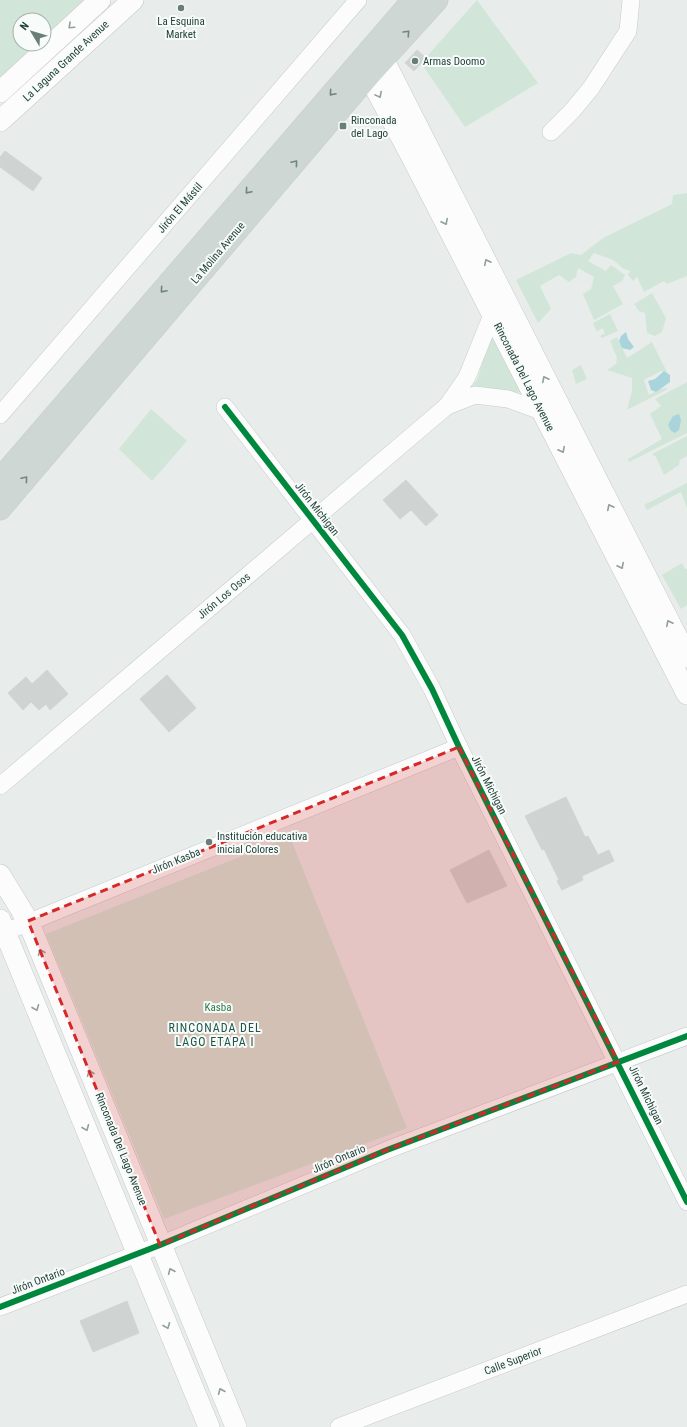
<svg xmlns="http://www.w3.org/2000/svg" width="687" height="1427" font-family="'Roboto Condensed',sans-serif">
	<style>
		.green { fill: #d1e6d8 }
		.water { fill: #a9d4db }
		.building { fill: #cfd4d2; stroke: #d1d6d4 }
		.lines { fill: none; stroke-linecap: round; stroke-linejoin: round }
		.minor-casing { stroke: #c5cac8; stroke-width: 18 }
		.tertiary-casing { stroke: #c5cac8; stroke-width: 22 }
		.primary-casing { stroke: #c3ccc9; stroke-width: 23 }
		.minor { stroke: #fcfcfc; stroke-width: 17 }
		.tertiary { stroke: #fcfcfc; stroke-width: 21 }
		.primary { stroke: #cfd7d5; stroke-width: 22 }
		.cycleway-casing { stroke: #f7fbf9; stroke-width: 8 }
		.cycleway { stroke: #00873e; stroke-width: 6 }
		.oneway { stroke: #909f9b }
		.oneway2 { stroke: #718580 }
		.marked { fill: #d62828; fill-opacity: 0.2; stroke: #d62828; stroke-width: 3; stroke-dasharray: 8 5; stroke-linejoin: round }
		.poi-dot { fill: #697e78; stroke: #f7fbf9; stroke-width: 1.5 }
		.labels { text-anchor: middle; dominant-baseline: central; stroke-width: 4; stroke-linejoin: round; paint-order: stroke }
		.poi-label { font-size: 11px; fill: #24423a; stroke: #f7fbf9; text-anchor: start }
		.street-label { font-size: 11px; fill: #24423a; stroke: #f7fbf9 }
		.park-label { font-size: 11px; fill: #2d7a4b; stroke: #f7fbf9 }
		.neighbourhood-label { font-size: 12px; letter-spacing: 1px; fill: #1f5548; stroke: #f7fbf9 }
	</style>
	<rect width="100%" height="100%" fill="#e8edeb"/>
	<g class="green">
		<path d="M 0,0 L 90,0 L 44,42 L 44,20 L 20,20 L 20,44 L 42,44 L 0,82 Z"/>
		<path d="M 477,0 L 538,83 L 465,127 L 421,63 Z"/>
		<path d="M 687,193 L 687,276 L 667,284 L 664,281 L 644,292 L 637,277 L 633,281 L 628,275 L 630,271 L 624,269 L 613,260 L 594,253 L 588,261 L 606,271 L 611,265 L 625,275 L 622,281 L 613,286 L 623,304 L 594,320 L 583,294 L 591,289 L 594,277 L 578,268 L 576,277 L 569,282 L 559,275 L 540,286 L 551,309 L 538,323 L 516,280 L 571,253 L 581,255 L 603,238 L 672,204 L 673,195 Z"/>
		<path d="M 652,293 L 666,318 L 662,332 L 655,336 L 647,333 L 645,313 L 639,311 L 634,304 Z"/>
		<path d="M 610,314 L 618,331 L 602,338 L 600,336 L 605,333 L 602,328 L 597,332 L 593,323 Z"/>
		<path d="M 492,328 L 527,393 L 471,389 L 478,378 Z"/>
		<path d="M 617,337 L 627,358 L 652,342 L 667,372 L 661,371 L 644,380 L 649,395 L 660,389 L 668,388 L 666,390 L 627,410 L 632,391 L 632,378 L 607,370 L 616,364 L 617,358 L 610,341 Z"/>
		<path d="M 581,365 L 587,379 L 576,384 L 572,370 Z"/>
		<path d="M 687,382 L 687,433 L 629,462 L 628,459 L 662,439 L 650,414 L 661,406 L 655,399 Z"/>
		<path d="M 151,409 L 187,441 L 152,481 L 119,449 Z"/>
		<path d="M 687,436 L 687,456 L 680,460 L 679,465 L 664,475 L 656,457 L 652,454 Z"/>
		<path d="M 687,483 L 687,508 L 681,492 L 647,510 L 644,505 Z"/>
		<path d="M 682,563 L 685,569 L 687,569 L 687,605 L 681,609 L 662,575 Z"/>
		<path d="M 290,837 L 407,1128 L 164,1219 L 46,934 Z"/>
	</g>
	<g class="water">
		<path d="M 626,332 L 628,339 L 634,347 L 630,350 L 622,348 L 619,341 L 621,336 Z"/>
		<path d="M 664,371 L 670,375 L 670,382 L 656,392 L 651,390 L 648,381 L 655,379 Z"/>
		<path d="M 679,414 L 681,420 L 679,430 L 675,433 L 671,431 L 668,425 L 673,416 Z"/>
	</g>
	<g class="building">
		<path d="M 417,50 L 426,58 L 414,71 L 405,63 Z"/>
		<path d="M 5,151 L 42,178 L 33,191 L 0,167 L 0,157 Z"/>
		<path d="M 406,480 L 438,515 L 426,526 L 411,510 L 400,519 L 383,500 Z"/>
		<path d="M 47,670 L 68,694 L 50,710 L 46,704 L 39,710 L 31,702 L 23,710 L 8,693 L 26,677 L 32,684 Z"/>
		<path d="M 167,675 L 196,708 L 169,732 L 140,699 Z"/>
		<path d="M 566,797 L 585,837 L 588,836 L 598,855 L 609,850 L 614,861 L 582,876 L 583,880 L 562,890 L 557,881 L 559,880 L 544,849 L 542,850 L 525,816 Z"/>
		<path d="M 489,850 L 507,886 L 467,903 L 450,870 Z"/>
		<path d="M 127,1301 L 139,1333 L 93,1352 L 80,1321 Z"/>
	</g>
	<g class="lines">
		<g class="minor-casing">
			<g id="minor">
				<path d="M 551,132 L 572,111 L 591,88 L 628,31 L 631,0"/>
				<path d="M 447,406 L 475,395 L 508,399 L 541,411 L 549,410"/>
				<path d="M 225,407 L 402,635 L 432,689 L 459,747 L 687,1202"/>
				<path d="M 0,415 L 358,0"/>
				<path d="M 0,786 L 447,406 L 467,377 L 492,315 L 500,311"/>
				<path d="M 5,932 L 459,747"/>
				<path d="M 0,1307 L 160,1245 L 387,1150 L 687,1036"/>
				<path d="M 339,1427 L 687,1294"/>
			</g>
		</g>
		<g class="tertiary-casing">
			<g id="tertiary">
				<path d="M 376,45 L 687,657"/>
				<path d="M 361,61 L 414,161 L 687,694"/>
				<path d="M 0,92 L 100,0"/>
				<path d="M 0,121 L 133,0"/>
				<path d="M 0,875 L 28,921 L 236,1427"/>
				<path d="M 0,920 L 209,1427"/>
			</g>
		</g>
		<g class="primary-casing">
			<g id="primary">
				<path d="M 0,479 L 413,0"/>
				<path d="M 0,509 L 369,75 L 437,0"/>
			</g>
		</g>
		<use href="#minor" class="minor"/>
		<use href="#tertiary" class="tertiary"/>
		<use href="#primary" class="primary"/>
		<g class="cycleway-casing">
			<g id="cycleway">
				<path d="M 225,407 L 402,635 L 432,689 L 459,747 L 687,1202"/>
				<path d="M 0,1307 L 160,1245 L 387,1150 L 687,1036"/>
			</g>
		</g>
		<use href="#cycleway" class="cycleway"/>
	</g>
	<defs><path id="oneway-chevron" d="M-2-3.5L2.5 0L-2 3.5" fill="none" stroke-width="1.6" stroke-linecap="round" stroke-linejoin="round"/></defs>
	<g class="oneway">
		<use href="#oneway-chevron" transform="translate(71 26) rotate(137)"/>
		<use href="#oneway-chevron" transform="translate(379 95) rotate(62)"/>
		<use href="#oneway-chevron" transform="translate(445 222) rotate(63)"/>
		<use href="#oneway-chevron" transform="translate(487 262) rotate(-116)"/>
		<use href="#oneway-chevron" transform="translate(545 379) rotate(-117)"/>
		<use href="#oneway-chevron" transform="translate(562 450) rotate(63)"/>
		<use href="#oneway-chevron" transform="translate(610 507) rotate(-117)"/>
		<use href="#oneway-chevron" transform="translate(621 566) rotate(63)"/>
		<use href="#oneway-chevron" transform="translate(669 623) rotate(-117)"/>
		<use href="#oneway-chevron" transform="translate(41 952) rotate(-112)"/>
		<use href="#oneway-chevron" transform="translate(36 1008) rotate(68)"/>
		<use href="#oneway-chevron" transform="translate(90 1073) rotate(-112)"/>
		<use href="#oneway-chevron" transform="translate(86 1128) rotate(68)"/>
		<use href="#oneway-chevron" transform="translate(171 1271) rotate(-113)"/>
		<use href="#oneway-chevron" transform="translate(167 1326) rotate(68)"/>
		<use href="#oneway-chevron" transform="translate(221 1391) rotate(-113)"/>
	</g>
	<g class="oneway2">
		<use href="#oneway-chevron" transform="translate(407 33) rotate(-47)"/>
		<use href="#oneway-chevron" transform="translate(332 93) rotate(131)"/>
		<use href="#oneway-chevron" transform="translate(295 163) rotate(-50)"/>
		<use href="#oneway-chevron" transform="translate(248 191) rotate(131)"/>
		<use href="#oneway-chevron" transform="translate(163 290) rotate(131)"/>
		<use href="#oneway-chevron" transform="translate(25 479) rotate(-50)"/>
	</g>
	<path class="marked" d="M 459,747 L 618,1062 L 387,1150 L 160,1245 L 28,921 Z"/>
	<g class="poi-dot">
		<circle cx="181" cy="8" r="4"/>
		<circle cx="415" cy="61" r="4"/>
		<rect x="339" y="122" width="8" height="8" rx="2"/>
		<circle cx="209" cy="842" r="4"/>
	</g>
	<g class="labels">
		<g class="poi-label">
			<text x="181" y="21" text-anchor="middle">La Esquina<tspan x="181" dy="13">Market</tspan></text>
			<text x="423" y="61">Armas Doomo</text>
			<text x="351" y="120">Rinconada<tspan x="351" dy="13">del Lago</tspan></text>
			<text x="217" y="836">Institución educativa<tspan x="217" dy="13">inicial Colores</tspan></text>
		</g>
		<g class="street-label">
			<text transform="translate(66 61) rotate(-43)">La Laguna Grande Avenue</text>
			<text transform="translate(180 208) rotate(-49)">Jirón El Mástil</text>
			<text transform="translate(218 253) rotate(-50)">La Molina Avenue</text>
			<text transform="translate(524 377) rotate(63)">Rinconada Del Lago Avenue</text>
			<text transform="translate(317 509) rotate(52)">Jirón Michigan</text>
			<text transform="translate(224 596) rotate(-40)">Jirón Los Osos</text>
			<text transform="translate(489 785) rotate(63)">Jirón Michigan</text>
			<text transform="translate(176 861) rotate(-22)">Jirón Kasba</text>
			<text transform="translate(646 1095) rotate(64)">Jirón Michigan</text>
			<text transform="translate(121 1149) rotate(68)">Rinconada Del Lago Avenue</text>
			<text transform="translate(339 1159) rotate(-23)">Jirón Ontario</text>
			<text transform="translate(38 1281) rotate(-21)">Jirón Ontario</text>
			<text transform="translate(513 1361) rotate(-21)">Calle Superior</text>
		</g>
		<g class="park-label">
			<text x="218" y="1007">Kasba</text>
		</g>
		<g class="neighbourhood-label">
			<text x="215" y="1028">RINCONADA DEL<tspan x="215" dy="14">LAGO ETAPA I</tspan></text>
		</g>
	</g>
	<g transform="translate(32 32) rotate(308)"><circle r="19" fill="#f7fbf9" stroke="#a3b1ad"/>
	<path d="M0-3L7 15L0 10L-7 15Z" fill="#697e78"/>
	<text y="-6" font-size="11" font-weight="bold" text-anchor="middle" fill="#24423a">N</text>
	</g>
</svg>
